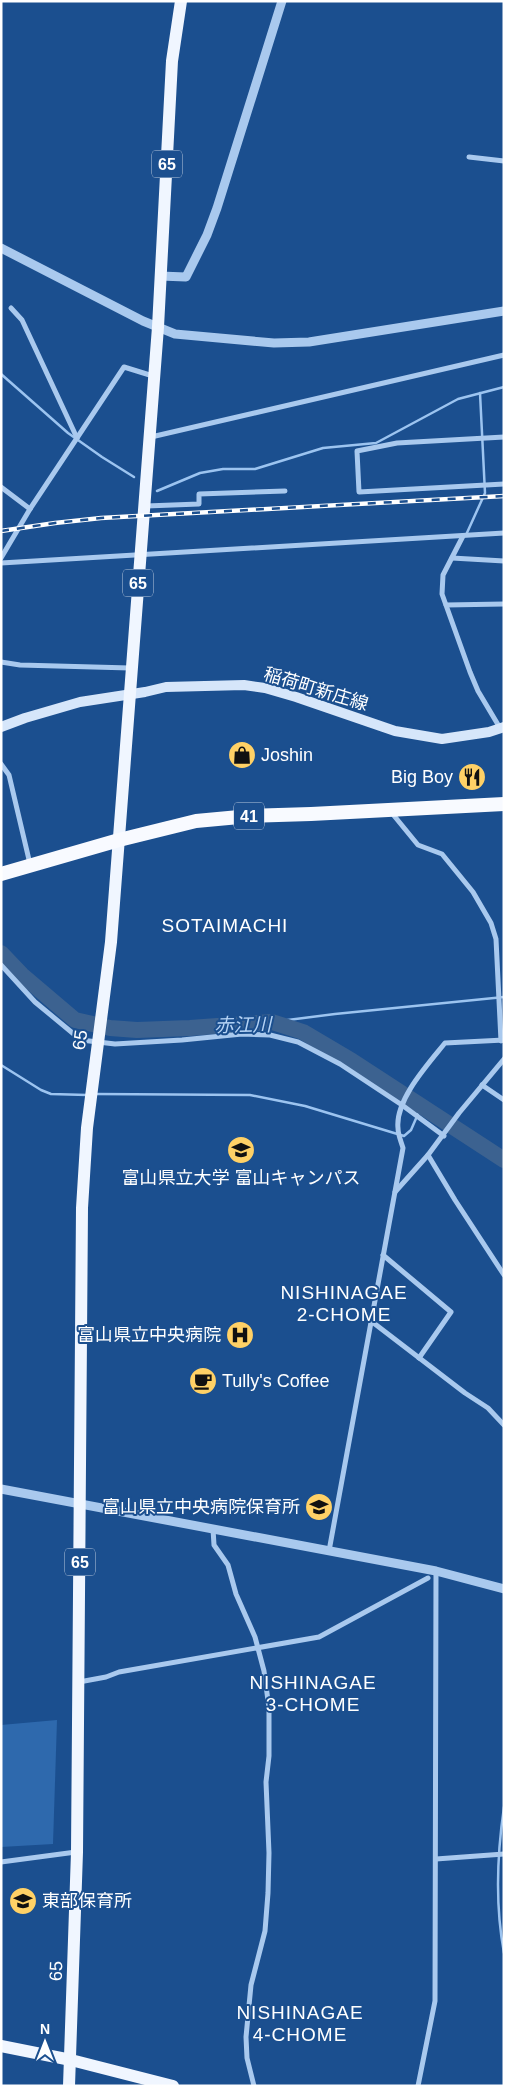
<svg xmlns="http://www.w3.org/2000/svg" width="505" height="2087" font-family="Arial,'Noto Sans JP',sans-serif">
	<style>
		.park { fill: #2e69ad }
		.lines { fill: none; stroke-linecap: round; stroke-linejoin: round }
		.stream { stroke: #9cc4f0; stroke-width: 2.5 }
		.river { stroke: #3c6290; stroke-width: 16 }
		.minor { stroke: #a9c9ee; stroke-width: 5 }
		.tertiary { stroke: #a9c9ee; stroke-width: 9 }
		.secondary { stroke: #d6e6fa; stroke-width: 10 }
		.primary { stroke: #f0f6ff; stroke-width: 12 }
		.trunk { stroke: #f8faff; stroke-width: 14 }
		.rail-casing { stroke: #fff; stroke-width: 4.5 }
		.rail { stroke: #1b4f8f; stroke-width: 2.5; stroke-dasharray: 8; stroke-linecap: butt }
		.labels { text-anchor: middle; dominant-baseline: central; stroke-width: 4; stroke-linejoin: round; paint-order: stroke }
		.shield { fill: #1b4f8f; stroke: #bbcadd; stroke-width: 1 }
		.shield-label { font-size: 16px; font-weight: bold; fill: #fff }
		.street-label { font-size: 18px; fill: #fff; stroke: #1b4f8f }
		.poi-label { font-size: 18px; fill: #fff; stroke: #1b4f8f; text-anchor: start }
		.neighbourhood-label { font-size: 19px; letter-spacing: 1px; fill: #fff; stroke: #1b4f8f }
		.water-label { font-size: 19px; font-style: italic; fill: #b5d3f5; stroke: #1b4f8f }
	</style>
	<rect width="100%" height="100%" fill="#1b4f8f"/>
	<path class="park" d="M 57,1720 L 53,1844 L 1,1847 L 1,1725 Z"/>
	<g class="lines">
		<g class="stream">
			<path d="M 1,374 L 68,433 L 102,457 L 134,477"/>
			<path d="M 157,491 L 200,473 L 223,469 L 255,469 L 323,448 L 376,443 L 458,399 L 504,387"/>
			<path d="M 466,535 L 485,493 L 480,393"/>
			<path d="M 272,1022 L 335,1014 L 504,997"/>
			<path d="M 1,1065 L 41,1090 L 51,1094 L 87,1095"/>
			<path d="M 95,1094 L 250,1095 L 305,1106 L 404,1136 L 411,1130 L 421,1107"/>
			<path d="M 504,1807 C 497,1855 495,1905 504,1953"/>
		</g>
		<path class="river" d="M 1,953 L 22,975 L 75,1020 L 110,1028 L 137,1030 L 190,1028 L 272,1022 L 303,1032 L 352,1061 L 504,1160"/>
		<g class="minor">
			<path d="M 469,157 L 504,161"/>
			<path d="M 11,308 L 22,320 L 77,438"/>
			<path d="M 151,437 L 504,355"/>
			<path d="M 504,437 L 397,443 L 357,451 L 359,492 L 504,484"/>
			<path d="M 1,487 L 30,509"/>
			<path d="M 146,506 L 199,504 L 199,494 L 285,491"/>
			<path d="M 463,536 L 443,575 L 442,594 L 470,672 L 478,691 L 500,728"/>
			<path d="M 1,558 L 30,509 L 124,367 L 153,376"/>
			<path d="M 452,558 L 504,561"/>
			<path d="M 1,563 L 504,533"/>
			<path d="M 446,605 L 504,604"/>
			<path d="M 1,662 L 20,665 L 130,668"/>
			<path d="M 1,764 L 9,775 L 30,864"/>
			<path d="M 391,812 L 418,845 L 442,854 L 473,892 L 491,923 L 496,939 L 501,1041"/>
			<path d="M 1,965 L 35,1002 L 81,1040 L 115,1044 L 182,1040 L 242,1034 L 270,1035 L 298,1042 L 340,1064 L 402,1105 L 444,1136"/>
			<path d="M 504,1059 L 459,1113 L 428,1155 L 455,1200 L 504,1275"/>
			<path d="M 482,1085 L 504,1100"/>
			<path d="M 395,1192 L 428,1155"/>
			<path d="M 383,1255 L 451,1312 L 419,1358"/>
			<path d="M 371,1321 L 465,1393 L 488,1408 L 504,1425"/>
			<path d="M 213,1529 L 214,1545 L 228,1565 L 236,1594 L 255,1637 L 264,1671 L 269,1708 L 269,1756 L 266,1782 L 269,1853 L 268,1893 L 265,1931 L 251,1985 L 246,2037 L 247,2058 L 254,2086"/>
			<path d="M 329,1551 L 403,1148 C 401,1141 398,1135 398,1128 C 395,1100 428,1064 445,1043 L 504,1040"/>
			<path d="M 79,1682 L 106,1677 L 119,1672 L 319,1637 L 428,1578"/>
			<path d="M 436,1859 L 504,1854"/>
			<path d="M 1,1862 L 76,1852"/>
			<path d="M 418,2086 L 435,2001 L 436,1571"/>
		</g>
		<g class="tertiary">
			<path d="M 1,248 L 143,321 L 175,334 L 274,343 L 309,342 L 504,311"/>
			<path d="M 160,276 L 186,277 L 207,235 L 217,208 L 282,1"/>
			<path d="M 1,1489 L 436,1571 L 504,1589"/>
		</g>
		<path class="secondary" d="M 1,727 L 25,718 L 80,702 L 145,692 L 166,687 L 244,685 L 265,688 L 296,697 L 395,731 L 442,739 L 489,732 L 504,727"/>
		<g class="primary">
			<path d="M 1,2046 L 71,2060 L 173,2086"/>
			<path d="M 69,2086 L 77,1852 L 82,1208 L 87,1128 L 111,942 L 158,327 L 172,61 L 181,1"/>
		</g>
		<path class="trunk" d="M 1,874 L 119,840 L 196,821 L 250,816 L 311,814 L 504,804"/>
		<g class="rail-casing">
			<path id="rail" d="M 1,531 L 55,523 L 101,518 L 504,496"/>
		</g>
		<use href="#rail" class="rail"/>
	</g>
	<defs>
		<g id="shop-disc" transform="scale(1.4375)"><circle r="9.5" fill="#ffd166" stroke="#1b4f8f"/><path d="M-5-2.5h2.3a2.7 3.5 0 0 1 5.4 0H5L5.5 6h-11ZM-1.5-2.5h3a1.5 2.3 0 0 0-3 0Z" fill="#111"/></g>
		<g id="restaurant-disc" transform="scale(1.4375)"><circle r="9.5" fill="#ffd166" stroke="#1b4f8f"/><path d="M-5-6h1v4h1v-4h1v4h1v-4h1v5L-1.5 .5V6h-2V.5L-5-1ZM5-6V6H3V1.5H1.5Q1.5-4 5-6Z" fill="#111"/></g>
		<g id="university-disc" transform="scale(1.4375)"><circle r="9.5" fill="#ffd166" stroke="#1b4f8f"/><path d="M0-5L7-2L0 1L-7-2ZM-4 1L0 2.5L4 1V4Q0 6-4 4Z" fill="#111"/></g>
		<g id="hospital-disc" transform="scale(1.4375)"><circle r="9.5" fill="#ffd166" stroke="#1b4f8f"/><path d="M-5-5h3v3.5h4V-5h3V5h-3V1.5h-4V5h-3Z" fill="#111"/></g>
		<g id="cafe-disc" transform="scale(1.4375)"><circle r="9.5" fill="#ffd166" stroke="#1b4f8f"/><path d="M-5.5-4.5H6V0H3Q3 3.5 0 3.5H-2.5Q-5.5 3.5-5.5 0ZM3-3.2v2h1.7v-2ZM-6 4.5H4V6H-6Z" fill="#111"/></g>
		<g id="school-disc" transform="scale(1.4375)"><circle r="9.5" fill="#ffd166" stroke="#1b4f8f"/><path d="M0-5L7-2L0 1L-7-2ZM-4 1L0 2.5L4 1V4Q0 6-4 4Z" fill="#111"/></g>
	</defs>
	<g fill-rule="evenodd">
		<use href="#shop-disc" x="242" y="755"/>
		<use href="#restaurant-disc" x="472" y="777"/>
		<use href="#university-disc" x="241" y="1150"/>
		<use href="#hospital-disc" x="240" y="1335"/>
		<use href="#cafe-disc" x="203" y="1381"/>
		<use href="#school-disc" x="319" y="1507"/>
		<use href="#school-disc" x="23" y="1901"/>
	</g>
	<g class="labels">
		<g class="shield">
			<rect x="152" y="150.5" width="30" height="27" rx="4"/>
			<rect x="123" y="569.5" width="30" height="27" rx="4"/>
			<rect x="234" y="802.5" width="30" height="27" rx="4"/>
			<rect x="65" y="1548.5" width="30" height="27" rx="4"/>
		</g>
		<g class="shield-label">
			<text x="167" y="164">65</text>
			<text x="138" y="583">65</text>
			<text x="249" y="816">41</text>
			<text x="80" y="1562">65</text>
		</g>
		<g class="street-label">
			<text transform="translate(316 689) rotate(17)">稲荷町新庄線</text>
			<text transform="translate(80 1040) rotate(-82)">65</text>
			<text transform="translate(56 1971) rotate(-88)">65</text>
		</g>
		<g class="poi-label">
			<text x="261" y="755">Joshin</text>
			<text x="453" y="777" text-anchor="end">Big Boy</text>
			<text x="241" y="1178" text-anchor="middle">富山県立大学 富山キャンパス</text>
			<text x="221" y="1335" text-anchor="end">富山県立中央病院</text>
			<text x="222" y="1381">Tully's Coffee</text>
			<text x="300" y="1507" text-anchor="end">富山県立中央病院保育所</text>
			<text x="42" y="1901">東部保育所</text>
		</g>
		<g class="neighbourhood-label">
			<text x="225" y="925">SOTAIMACHI</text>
			<text x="344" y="1292">NISHINAGAE<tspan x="344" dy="22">2-CHOME</tspan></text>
			<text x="313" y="1682">NISHINAGAE<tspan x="313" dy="22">3-CHOME</tspan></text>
			<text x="300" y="2012">NISHINAGAE<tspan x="300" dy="22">4-CHOME</tspan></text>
		</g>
		<g class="water-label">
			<text transform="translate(243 1025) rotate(-1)">赤江川</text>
		</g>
	</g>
	<rect width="505" height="2087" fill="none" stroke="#ffffff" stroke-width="5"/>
	<g transform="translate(45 2042)" stroke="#1b4f8f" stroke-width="4" paint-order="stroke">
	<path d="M0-4L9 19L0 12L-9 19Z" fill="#ffffff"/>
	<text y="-8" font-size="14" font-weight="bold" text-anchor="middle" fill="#ffffff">N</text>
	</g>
</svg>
